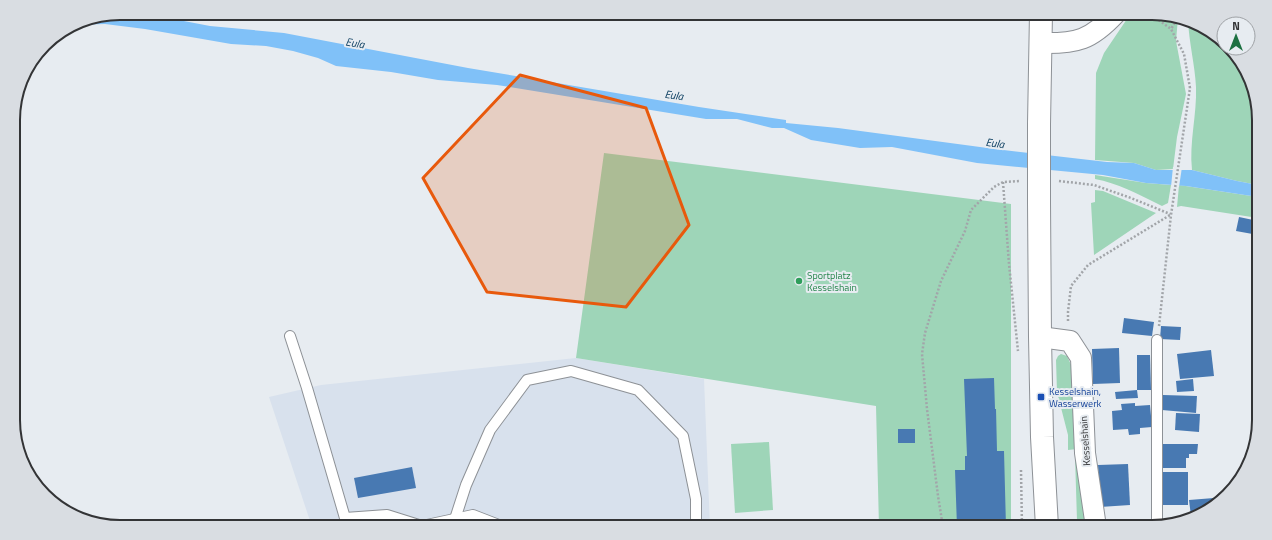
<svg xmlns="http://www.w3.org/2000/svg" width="1272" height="540" font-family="'Titillium Web',sans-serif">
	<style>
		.built { fill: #d8e1ed }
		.green { fill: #9ed5b8 }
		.water { fill: #80c1f8 }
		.pier { fill: #e7ecf1 }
		.building { fill: #4879b2 }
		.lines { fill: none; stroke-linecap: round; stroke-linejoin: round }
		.lane-casing { stroke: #8d9196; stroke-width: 12 }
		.street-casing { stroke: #8d9196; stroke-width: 22 }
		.secondary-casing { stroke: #8d9196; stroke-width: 24 }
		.path { stroke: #a2a5a9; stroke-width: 2.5; stroke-dasharray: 2 2; stroke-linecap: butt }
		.lane { stroke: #fff; stroke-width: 10 }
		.street { stroke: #fff; stroke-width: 20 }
		.secondary { stroke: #fff; stroke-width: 22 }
		.secondary-bridge-casing { stroke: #8d9196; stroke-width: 24; stroke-linecap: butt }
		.secondary-bridge { stroke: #fff; stroke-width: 22 }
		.marked { fill: #e8590c; fill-opacity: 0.2; stroke: #e8590c; stroke-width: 3; stroke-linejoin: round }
		.leisure-dot { fill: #2e9e5b; stroke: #e7ecf1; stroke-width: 1.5 }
		.transit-dot { fill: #1a4fb4; stroke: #e7ecf1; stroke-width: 1.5 }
		.labels { text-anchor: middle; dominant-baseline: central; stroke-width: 4; stroke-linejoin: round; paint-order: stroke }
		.leisure-label { font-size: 10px; fill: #27864d; stroke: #e7ecf1; text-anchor: start }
		.transit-label { font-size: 10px; fill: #164399; stroke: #e7ecf1; text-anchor: start }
		.street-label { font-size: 10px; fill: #333436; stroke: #e7ecf1 }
		.water-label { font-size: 11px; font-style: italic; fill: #05395c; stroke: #e7ecf1 }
		.rim { fill: none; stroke: #333436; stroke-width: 2 }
	</style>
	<rect width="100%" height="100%" fill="#e7ecf1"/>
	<path class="built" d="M 576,358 L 704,379 L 710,527 L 312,527 L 269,397 L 321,385 Z"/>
	<g class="green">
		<path d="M 1131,13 L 1152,13 L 1178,18 L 1176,41 L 1186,94 L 1177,137 L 1173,169 L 1156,170 L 1134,163 L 1095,160 L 1096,73 L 1104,53 Z"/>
		<path d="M 1188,20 L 1193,21 L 1224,45 L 1224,48 L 1228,48 L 1237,55 L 1258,106 L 1258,185 L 1237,181 L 1192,170 C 1189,142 1197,115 1196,87 C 1195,65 1189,43 1188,20 Z"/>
		<path d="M 604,153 L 1011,204 L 1011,527 L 879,527 L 876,406 L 576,358 Z"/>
		<path d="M 1095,175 L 1146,183 L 1171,185 L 1168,203 L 1162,206 L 1158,204 C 1138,194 1117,183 1095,179 Z"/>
		<path d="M 1179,185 L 1258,197 L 1258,218 L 1181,206 L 1177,207 Z"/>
		<path d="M 1095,190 L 1103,191 L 1156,213 L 1094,255 L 1091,203 L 1095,202 Z"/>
		<path d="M 1061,354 L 1067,356 L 1073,369 L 1077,449 L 1068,450 L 1068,435 L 1057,392 L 1056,360 L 1058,356 Z"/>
		<path d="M 769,442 L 773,510 L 735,513 L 731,444 Z"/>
		<path d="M 1075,457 L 1078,457 L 1086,519 L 1077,520 Z"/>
	</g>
	<path class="water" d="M 120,13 L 142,13 L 210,26 L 284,33 L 468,68 L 699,107 L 786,120 L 786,123 L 838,128 L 995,149 L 1107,162 L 1134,163 L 1156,170 L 1192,170 L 1237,181 L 1258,185 L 1258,197 L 1186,186 L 1146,183 L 1103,175 L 977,163 L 892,147 L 860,148 L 811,140 L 784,128 L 772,128 L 737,119 L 706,119 L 497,85 L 438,80 L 391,72 L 336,66 L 318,58 L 293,51 L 266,46 L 231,44 L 145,29 L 105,24 L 73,25 L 79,21 Z"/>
	<path class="pier" d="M 1173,167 L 1182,167 L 1179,187 L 1171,187 Z"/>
	<g class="building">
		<path d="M 1239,217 L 1258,221 L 1258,235 L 1236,231 Z"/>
		<path d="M 1124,318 L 1154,322 L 1152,336 L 1122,333 Z"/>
		<path d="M 1161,326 L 1181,327 L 1180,340 L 1160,339 Z"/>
		<path d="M 1119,348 L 1120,383 L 1093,384 L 1092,349 Z"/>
		<path d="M 1211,350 L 1214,376 L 1180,379 L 1177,354 Z"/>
		<path d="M 1137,355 L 1150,355 L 1151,390 L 1137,390 Z"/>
		<path d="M 994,378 L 995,409 L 996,409 L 997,451 L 1004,451 L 1006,527 L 957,527 L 955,470 L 965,470 L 965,456 L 967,456 L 964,379 Z"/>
		<path d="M 1193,379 L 1194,391 L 1177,392 L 1176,381 Z"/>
		<path d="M 1137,390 L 1138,398 L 1116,399 L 1115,392 Z"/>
		<path d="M 1163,395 L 1197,396 L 1196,413 L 1162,410 Z"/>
		<path d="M 1135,403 L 1135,406 L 1150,405 L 1152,427 L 1140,428 L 1140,434 L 1129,435 L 1128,429 L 1113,430 L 1112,411 L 1122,410 L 1121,404 Z"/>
		<path d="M 1176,413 L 1200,414 L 1199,432 L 1175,430 Z"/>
		<rect x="898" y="429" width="17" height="14"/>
		<path d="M 1161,444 L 1198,444 L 1197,454 L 1189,454 L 1189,458 L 1186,458 L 1186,468 L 1161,468 Z"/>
		<path d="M 1128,464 L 1130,505 L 1100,507 L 1098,465 Z"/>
		<path d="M 412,467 L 416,488 L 358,498 L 354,478 Z"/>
		<rect x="1159" y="472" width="29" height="33"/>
		<path d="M 1214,498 L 1215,505 L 1212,509 L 1191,516 L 1189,500 Z"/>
		<path d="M 543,521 L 545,527 L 525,527 Z"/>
	</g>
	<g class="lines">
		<g class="lane-casing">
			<g id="lane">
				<path d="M 290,336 L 307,388 L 345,518 L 346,527"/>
				<path d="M 1157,340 L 1157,527"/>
				<path d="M 345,518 L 387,515 L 422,526 L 422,527"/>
				<path d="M 455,519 L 466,485 L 490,430 L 527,380 L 571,371 L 638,390 L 683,436 L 696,499 L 696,527"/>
				<path d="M 422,526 L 473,515 L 504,527"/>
			</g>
		</g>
		<g class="street-casing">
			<g id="street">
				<path d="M 1040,43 C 1077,44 1091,40 1116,13"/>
				<path d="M 1040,337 L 1070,341 L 1081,358 L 1085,453 L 1096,527"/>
			</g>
		</g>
		<g class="secondary-casing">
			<g id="secondary">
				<path d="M 1039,124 L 1041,13"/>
				<path d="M 1039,202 L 1040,337 L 1042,437 L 1047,527"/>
			</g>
		</g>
		<g class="path">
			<path d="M 1149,13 L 1171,29"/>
			<path d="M 1059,181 L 1094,185 L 1131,198 L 1170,214"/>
			<path d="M 1003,182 L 1009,264 L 1018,351"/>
			<path d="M 1068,321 L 1068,312 L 1071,286 L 1088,265 L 1170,215"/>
			<path d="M 1159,326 L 1171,215 L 1190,88 L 1184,54 L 1171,29 L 1178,18"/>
			<path d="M 1021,470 L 1022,527"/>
			<path d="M 943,527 L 938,496 L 927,409 L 922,354 L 925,333 L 941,281 L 965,231 L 971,210 L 994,187 L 1003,182 L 1019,181"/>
		</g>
		<use href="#lane" class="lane"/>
		<use href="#street" class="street"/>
		<use href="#secondary" class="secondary"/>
		<g class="secondary-bridge-casing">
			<path id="secondary-bridge" d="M 1039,202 L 1039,124"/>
		</g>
		<use href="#secondary-bridge" class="secondary-bridge"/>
	</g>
	<path class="marked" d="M 520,75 L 646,108 L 689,225 L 626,307 L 487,292 L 423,178 Z"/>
	<circle class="leisure-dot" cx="799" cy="281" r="4"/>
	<rect class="transit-dot" x="1037" y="393" width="8" height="8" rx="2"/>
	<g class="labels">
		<g class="leisure-label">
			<text x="807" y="275">Sportplatz<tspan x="807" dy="12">Kesselshain</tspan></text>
		</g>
		<g class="transit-label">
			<text x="1049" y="391">Kesselshain,<tspan x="1049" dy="12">Wasserwerk</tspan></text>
		</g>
		<g class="street-label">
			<text transform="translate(1085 441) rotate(-94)">Kesselshain</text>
		</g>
		<g class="water-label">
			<text transform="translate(355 43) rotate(10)">Eula</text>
			<text transform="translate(674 95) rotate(8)">Eula</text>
			<text transform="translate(995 143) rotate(8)">Eula</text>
		</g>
	</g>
	<path d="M0 0H1272V540H0ZM120 20H1152A100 100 0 0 1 1252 120V420A100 100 0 0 1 1152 520H120A100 100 0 0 1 20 420V120A100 100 0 0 1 120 20Z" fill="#d9dde2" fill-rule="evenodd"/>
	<path class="rim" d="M120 20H1152A100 100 0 0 1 1252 120V420A100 100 0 0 1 1152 520H120A100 100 0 0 1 20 420V120A100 100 0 0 1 120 20Z"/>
	<g transform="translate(1236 36)"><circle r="19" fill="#e7ecf1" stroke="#9fa2a6"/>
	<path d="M0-3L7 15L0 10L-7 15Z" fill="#1c7041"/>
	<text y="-6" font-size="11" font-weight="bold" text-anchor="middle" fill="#333436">N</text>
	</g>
</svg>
